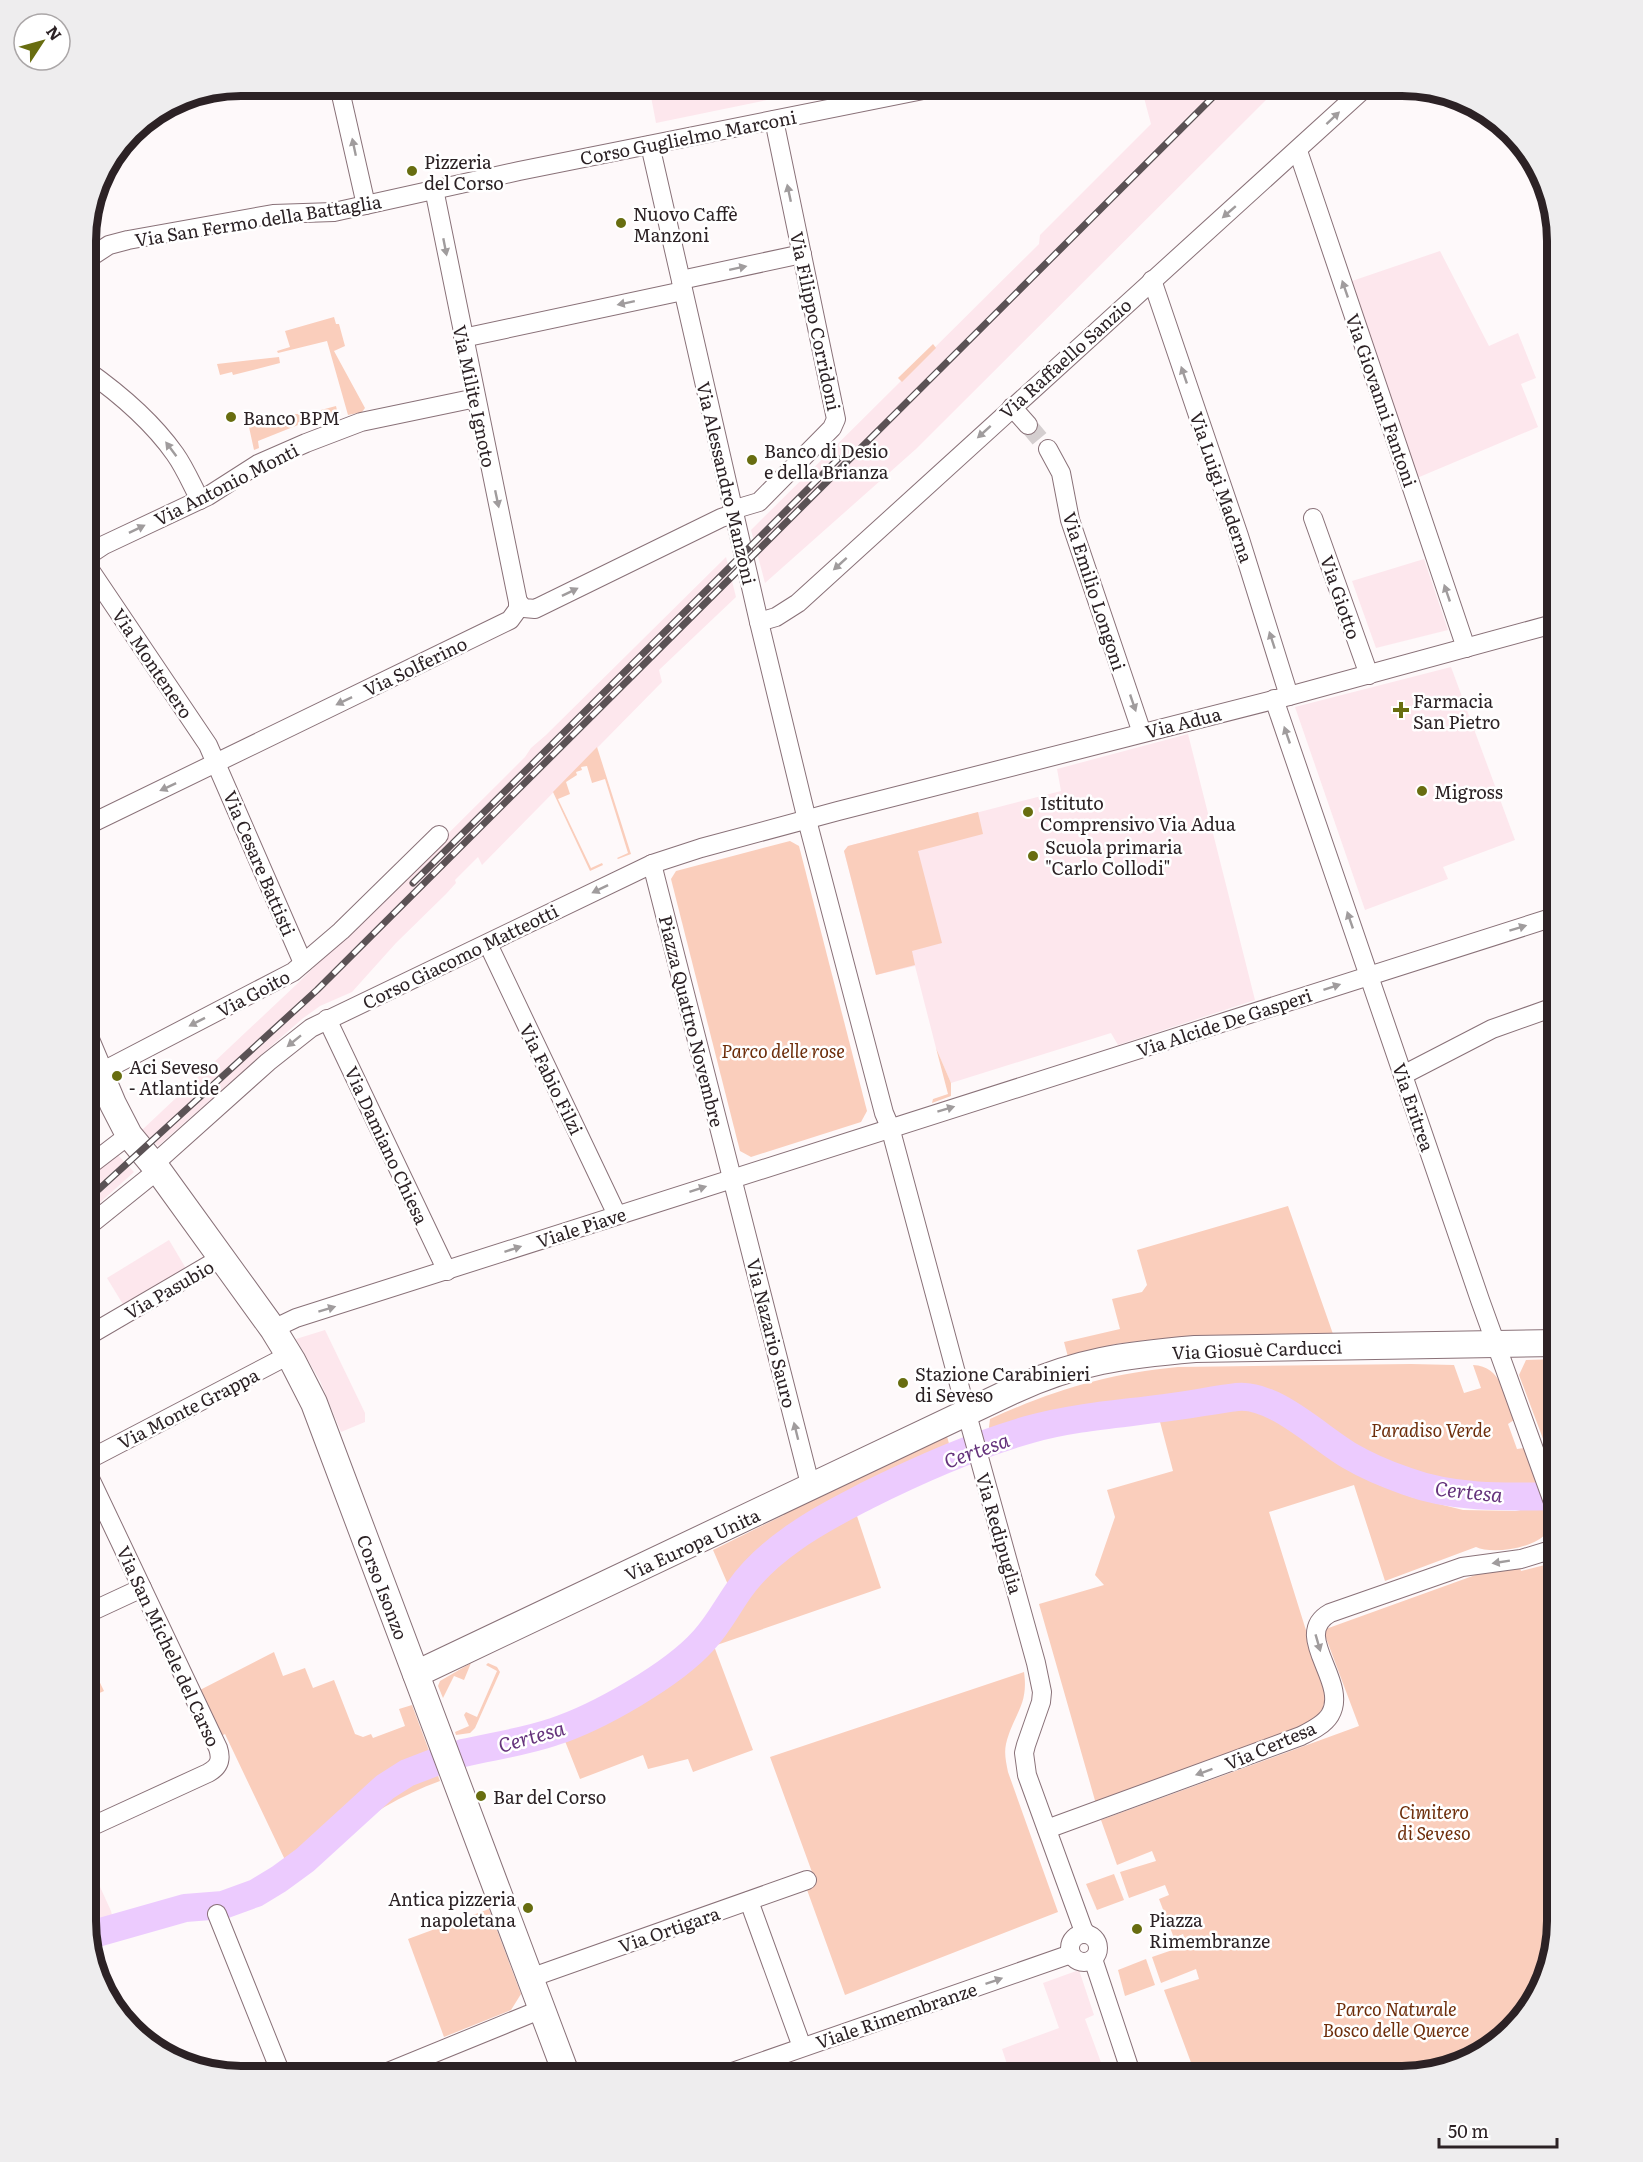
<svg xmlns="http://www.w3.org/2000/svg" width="1643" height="2162" font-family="Literata,serif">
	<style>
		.built { fill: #fde7ed }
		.green { fill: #facebc }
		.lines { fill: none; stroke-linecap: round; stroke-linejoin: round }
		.river { stroke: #eccbfe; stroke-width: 28 }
		.street-tunnel { stroke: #d4cecf; stroke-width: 18; stroke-dasharray: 18 9; stroke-linecap: butt }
		.street-casing { stroke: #897178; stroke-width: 20 }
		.secondary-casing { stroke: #897178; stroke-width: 28 }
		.street { stroke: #fff; stroke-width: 18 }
		.secondary { stroke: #fff; stroke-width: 26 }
		.rail-casing { stroke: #5b5255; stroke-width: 7 }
		.rail { stroke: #fff; stroke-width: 4.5; stroke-dasharray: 14; stroke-linecap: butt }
		.oneway { fill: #a09c9d }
		.poi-dot { fill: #686d10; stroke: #fff; stroke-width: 2 }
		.labels { text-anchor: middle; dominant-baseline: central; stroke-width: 5; stroke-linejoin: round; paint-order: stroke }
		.street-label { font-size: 18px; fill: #2c2225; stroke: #fff }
		.poi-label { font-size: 18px; fill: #2c2225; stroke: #fff; text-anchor: start }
		.park-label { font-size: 18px; font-style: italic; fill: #6d2d0a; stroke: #fff }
		.water-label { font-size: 20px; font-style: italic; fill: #65337c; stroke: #fff }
		.rim { fill: none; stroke: #2c2225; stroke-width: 8 }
	</style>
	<rect width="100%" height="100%" fill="#fef9fa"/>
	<g class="built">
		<path d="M 649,86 L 835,86 L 656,123 Z"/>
		<path d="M 1165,86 L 1258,86 L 1269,97 L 916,449 L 765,583 L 751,530 L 1039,244 L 1040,235 L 1151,124 L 1143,94 L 1158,92 Z"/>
		<path d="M 1440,251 L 1489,346 L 1518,333 L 1536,378 L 1521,384 L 1538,427 L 1417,478 L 1352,288 L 1354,287 L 1352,281 Z"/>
		<path d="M 726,557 L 736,597 L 659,670 L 662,682 L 482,865 L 478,857 L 455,880 L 456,883 L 446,894 L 396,943 L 352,992 L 320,1006 L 302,1019 L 158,1146 L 142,1130 L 297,984 L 525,757 L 531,748 L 546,735 Z"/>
		<path d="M 1424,559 L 1448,630 L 1376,648 L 1352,581 Z"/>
		<path d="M 1451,667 L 1515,840 L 1443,867 L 1448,879 L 1365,910 L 1295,707 Z"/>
		<path d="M 1188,734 L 1255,1000 L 1118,1045 L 1111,1033 L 951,1083 L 936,1048 L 915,966 L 876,975 L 844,851 L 848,846 L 1061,791 L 1057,769 Z"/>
		<path d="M 116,1153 L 134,1172 L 86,1215 L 86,1180 Z"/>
		<path d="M 169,1240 L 188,1272 L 124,1306 L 107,1278 Z"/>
		<path d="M 325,1330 L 365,1413 L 365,1422 L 341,1432 L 320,1381 L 296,1339 Z"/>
		<path d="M 86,1856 L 111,1911 L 113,1920 L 87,1925 Z"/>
		<path d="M 1079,1970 L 1094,2015 L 1085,2019 L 1106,2076 L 1011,2076 L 1002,2049 L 1059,2028 L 1043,1983 Z"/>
	</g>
	<g class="green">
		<path d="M 334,317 L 336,324 L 339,324 L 345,346 L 334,351 L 365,408 L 362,412 L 348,415 L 327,341 L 278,353 L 277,351 L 290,347 L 285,331 Z"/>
		<path d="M 933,344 L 936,348 L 902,382 L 898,378 Z"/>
		<path d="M 279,357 L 280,363 L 233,375 L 232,372 L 220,375 L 217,364 Z"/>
		<path d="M 336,406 L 339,419 L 327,424 L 323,415 L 258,441 L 259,448 L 254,450 L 249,427 L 295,414 L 306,414 Z"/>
		<path d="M 597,747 L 631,854 L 618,859 L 617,858 L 628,853 L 605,779 L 592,783 L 587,766 L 581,767 L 582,770 L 576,772 L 577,775 L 566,782 L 570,794 L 558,799 L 591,868 L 602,863 L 603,865 L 590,871 L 553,792 Z"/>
		<path d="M 978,812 L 983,834 L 918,851 L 942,943 L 912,951 L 915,965 L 876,975 L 844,851 L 848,846 Z"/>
		<path d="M 790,841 L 799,846 L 867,1111 L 861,1122 L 751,1157 L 740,1151 L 671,879 L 676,871 Z"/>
		<path d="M 936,1048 L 951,1083 L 951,1096 L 932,1103 L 933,1099 L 948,1094 Z"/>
		<path d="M 1288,1206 L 1333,1334 L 1157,1339 L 1116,1344 L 1068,1357 L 1064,1342 L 1120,1329 L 1112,1299 L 1142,1292 L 1147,1285 L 1137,1250 Z"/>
		<path d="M 1557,1359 L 1557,1476 L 1519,1375 L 1526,1360 Z"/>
		<path d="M 1411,1364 L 1454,1365 L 1464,1393 L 1481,1388 L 1473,1365 C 1502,1366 1505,1397 1514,1420 L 1508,1424 L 1517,1449 L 1524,1448 L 1537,1486 C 1489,1487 1441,1486 1397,1468 C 1381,1461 1363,1452 1348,1443 C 1306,1418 1282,1387 1230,1389 L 1112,1407 L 1088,1408 L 1063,1413 L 1043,1418 L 992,1437 L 989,1427 L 990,1419 C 1056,1389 1107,1374 1178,1367 Z"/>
		<path d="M 1235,1405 L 1254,1406 L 1273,1414 L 1361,1475 L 1379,1485 L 1411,1497 L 1463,1510 L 1516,1511 L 1543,1505 C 1546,1513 1553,1524 1547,1532 C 1537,1548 1492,1555 1476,1547 L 1385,1581 L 1354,1485 L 1269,1512 L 1325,1691 C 1326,1710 1318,1718 1303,1728 L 1096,1804 L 1039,1604 L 1104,1585 L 1095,1575 L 1115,1517 L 1107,1490 L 1173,1471 L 1159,1418 Z"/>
		<path d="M 946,1433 L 950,1447 C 896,1472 838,1495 791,1531 C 769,1548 749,1567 729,1587 L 713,1550 L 784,1515 L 782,1512 Z"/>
		<path d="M 855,1510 L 881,1588 L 714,1646 L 753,1750 L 693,1772 L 688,1759 L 648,1769 L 643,1755 L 580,1779 L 563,1736 C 610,1710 665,1689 703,1650 C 717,1636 726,1618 738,1602 C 768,1562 807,1529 855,1510 Z"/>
		<path d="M 1557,1562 L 1557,1921 L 1537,1998 L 1488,2050 L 1402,2076 L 1196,2076 L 1164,1990 L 1199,1979 L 1196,1969 L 1161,1983 L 1152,1957 L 1187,1945 L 1183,1934 L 1174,1938 L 1159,1899 L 1169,1895 L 1165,1885 L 1129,1898 L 1120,1872 L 1156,1861 L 1152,1851 L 1117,1865 L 1101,1820 L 1359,1726 L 1323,1630 L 1481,1573 L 1520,1568 L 1521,1571 Z"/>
		<path d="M 274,1652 L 283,1676 L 305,1668 L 313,1688 L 334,1680 L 355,1734 L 363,1737 L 371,1734 L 373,1738 L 405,1726 L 399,1709 L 412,1705 L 431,1756 L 408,1764 L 384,1779 L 292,1862 L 264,1883 L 223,1899 L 171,1904 L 88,1929 L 87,1925 C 118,1919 146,1907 176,1899 C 191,1895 207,1896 222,1892 C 245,1886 266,1875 286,1862 L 225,1734 L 221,1736 L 200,1690 Z"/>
		<path d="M 86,1654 L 104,1691 L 86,1699 Z"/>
		<path d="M 471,1663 L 464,1680 L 454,1676 L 443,1698 L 438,1686 L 440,1681 Z"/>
		<path d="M 488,1663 L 497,1667 L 500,1672 L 475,1728 L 470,1733 L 456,1735 L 455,1732 L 469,1726 L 464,1715 L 466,1712 L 477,1717 L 497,1671 L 486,1665 Z"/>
		<path d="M 1024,1672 C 1029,1706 1013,1714 1006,1744 C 1004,1753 1006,1762 1008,1772 L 1058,1912 L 845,1995 L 806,1887 L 816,1883 L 770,1757 Z"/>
		<path d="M 437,1773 L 440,1781 C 401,1795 368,1815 336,1841 C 370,1810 393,1790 437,1773 Z"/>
		<path d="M 1114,1874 L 1124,1900 L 1097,1910 L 1086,1884 Z"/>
		<path d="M 489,1909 L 521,1994 L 511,2010 L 444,2037 L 408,1939 Z"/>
		<path d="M 1146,1959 L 1155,1985 L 1125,1996 L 1118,1970 Z"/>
	</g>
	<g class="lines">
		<g class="river">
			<path d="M 463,1753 C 493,1746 524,1742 553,1732 C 597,1718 673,1675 704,1640 C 718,1625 727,1607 739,1590 C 753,1570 772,1553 792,1539 C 815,1522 841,1509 866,1496 C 918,1470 974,1445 1031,1429 C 1074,1417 1120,1414 1164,1408 C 1189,1405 1213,1400 1237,1397 C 1274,1393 1319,1438 1350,1456 C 1367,1466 1386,1474 1406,1481 C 1454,1499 1507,1497 1557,1496"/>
			<path d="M 90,1935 L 185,1908 L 223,1905 L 256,1893 L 279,1879 L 305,1860 L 385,1787 L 407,1773 L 433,1763"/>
		</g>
		<path class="street-tunnel" d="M 1028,425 L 1048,449"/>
		<g class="street-casing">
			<g id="street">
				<path d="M 339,86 L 366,205"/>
				<path d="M 650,145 L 759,622 L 807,820 L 884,1113 L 890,1127 L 970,1425 L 1036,1663 L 1042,1692 L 1041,1702 L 1026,1745 L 1024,1753 L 1027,1775 L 1083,1929 L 1086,1934"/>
				<path d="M 1298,151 L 1466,648"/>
				<path d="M 86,260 L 109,245 L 128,240 L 273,214 L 334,212 L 519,171 L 943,86"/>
				<path d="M 681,280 L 802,254"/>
				<path d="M 1152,280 L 1239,536 L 1289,696"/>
				<path d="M 463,338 L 683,291"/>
				<path d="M 86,370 C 120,394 151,420 175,454 C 185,468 192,485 200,500"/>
				<path d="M 1012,407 L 1028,425"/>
				<path d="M 1048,449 L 1061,473 L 1070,520 L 1142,733"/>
				<path d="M 732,510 L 759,502 L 832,428 L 836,419 L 774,120"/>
				<path d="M 1313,518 L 1369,675"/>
				<path d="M 86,557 L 104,545 L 208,496 L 258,464 L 306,443 L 361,422 L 476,398"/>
				<path d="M 86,564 L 208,745 L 303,963"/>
				<path d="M 518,602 L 524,608 L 535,609 L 721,518 L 733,514"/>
				<path d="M 759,622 L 776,617 L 798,603 L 1367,86"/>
				<path d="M 1274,699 L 1480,1300 L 1557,1513"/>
				<path d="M 86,826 L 510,620 L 518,609 L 518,602 L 434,189"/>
				<path d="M 652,864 L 811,1488"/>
				<path d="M 488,944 L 617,1215"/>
				<path d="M 327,1019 L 447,1271"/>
				<path d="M 99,1073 L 293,972 L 341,931 L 439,835"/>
				<path d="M 1403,1075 L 1492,1029 L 1557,1006"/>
				<path d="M 154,1164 L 268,1062 L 311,1028 L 652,864 L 701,848 L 838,811 L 1289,696 L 1557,623"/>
				<path d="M 86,1168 L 129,1135"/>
				<path d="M 86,1228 L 158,1170"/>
				<path d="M 273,1329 L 296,1318 L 1557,916"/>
				<path d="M 86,1337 L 221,1258"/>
				<path d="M 86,1461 L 289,1355"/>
				<path d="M 86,1614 L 142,1588"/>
				<path d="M 86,1829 L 208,1773 C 219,1767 222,1760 218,1748 L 86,1470"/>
				<path d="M 1047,1829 L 1301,1736 C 1311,1731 1324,1725 1330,1715 C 1350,1682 1290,1635 1330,1613 L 1462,1567 L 1521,1559 L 1557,1548"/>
				<path d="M 749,1901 L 802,2047"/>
				<path d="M 217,1914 L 282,2076"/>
				<circle cx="1084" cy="1948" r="14"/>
				<path d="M 1093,1959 L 1132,2076"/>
				<path d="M 530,1978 L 807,1880"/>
				<path d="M 378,2076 L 542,2009"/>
				<path d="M 721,2076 L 1071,1954"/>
			</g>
		</g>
		<g class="secondary-casing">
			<g id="secondary">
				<path d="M 86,1040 L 113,1104 L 129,1135 L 158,1170 L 273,1329 L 292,1360 L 314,1403 L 567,2076"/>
				<path d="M 416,1674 L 1012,1391 C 1076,1361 1125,1355 1195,1349 L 1557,1343"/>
			</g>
		</g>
		<use href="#street" class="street"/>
		<use href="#secondary" class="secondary"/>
		<g class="rail-casing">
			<g id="rail">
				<path d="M 413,883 L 838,459"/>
				<path d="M 86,1201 L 317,990 L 1224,86"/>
			</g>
		</g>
		<use href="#rail" class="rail"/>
	</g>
	<defs><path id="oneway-solid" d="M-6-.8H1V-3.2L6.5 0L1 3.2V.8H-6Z" transform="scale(1.5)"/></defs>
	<g class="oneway">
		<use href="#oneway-solid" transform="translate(1333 118) rotate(-43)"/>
		<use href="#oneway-solid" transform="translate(354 147) rotate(-102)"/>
		<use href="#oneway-solid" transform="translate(789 193) rotate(-102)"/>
		<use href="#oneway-solid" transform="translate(1229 212) rotate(139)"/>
		<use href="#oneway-solid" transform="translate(445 247) rotate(79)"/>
		<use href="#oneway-solid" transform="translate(738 268) rotate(-12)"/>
		<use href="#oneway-solid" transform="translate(1345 289) rotate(-109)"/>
		<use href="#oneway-solid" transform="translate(626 303) rotate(168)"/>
		<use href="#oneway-solid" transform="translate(1184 375) rotate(-109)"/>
		<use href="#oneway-solid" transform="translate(984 432) rotate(138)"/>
		<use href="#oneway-solid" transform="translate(171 449) rotate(-127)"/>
		<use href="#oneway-solid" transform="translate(497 499) rotate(78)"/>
		<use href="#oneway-solid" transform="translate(137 529) rotate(-26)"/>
		<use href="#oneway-solid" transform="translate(840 564) rotate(138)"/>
		<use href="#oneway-solid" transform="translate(570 592) rotate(-26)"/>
		<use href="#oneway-solid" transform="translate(1447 593) rotate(-109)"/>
		<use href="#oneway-solid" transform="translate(1272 640) rotate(-108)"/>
		<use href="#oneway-solid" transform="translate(344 701) rotate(154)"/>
		<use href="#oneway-solid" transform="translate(1133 703) rotate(71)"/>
		<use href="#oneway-solid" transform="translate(1287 735) rotate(-109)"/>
		<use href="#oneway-solid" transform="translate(168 787) rotate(155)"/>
		<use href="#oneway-solid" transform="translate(600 889) rotate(154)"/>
		<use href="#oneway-solid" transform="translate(1350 920) rotate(-109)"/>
		<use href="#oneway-solid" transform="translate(1518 928) rotate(-17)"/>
		<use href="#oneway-solid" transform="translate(1332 987) rotate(-18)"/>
		<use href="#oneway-solid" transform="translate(197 1022) rotate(153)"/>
		<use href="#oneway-solid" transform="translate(294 1041) rotate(141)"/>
		<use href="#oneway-solid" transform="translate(946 1109) rotate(-17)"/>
		<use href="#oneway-solid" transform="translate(698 1189) rotate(-18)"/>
		<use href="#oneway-solid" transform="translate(513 1249) rotate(-18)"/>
		<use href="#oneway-solid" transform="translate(327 1309) rotate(-17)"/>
		<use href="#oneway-solid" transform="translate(796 1431) rotate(-104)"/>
		<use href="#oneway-solid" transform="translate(1501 1562) rotate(171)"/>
		<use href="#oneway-solid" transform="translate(1318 1643) rotate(74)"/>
		<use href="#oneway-solid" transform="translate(1204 1772) rotate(160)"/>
		<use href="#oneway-solid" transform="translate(994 1981) rotate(-19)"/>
	</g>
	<g class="poi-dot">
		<circle cx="412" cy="171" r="6"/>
		<circle cx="621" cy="223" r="6"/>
		<circle cx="231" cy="417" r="6"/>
		<circle cx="752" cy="460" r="6"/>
		<path d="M1398 701h6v6h6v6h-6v6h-6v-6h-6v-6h6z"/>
		<circle cx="1422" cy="791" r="6"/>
		<circle cx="1028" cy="812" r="6"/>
		<circle cx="1033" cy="856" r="6"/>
		<circle cx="117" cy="1076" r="6"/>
		<circle cx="903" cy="1383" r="6"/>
		<circle cx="481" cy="1796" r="6"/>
		<circle cx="528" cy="1908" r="6"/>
		<circle cx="1137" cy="1929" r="6"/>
	</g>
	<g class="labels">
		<g class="street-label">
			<text transform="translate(688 137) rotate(-11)">Corso Guglielmo Marconi</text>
			<text transform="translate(258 220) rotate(-9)">Via San Fermo della Battaglia</text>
			<text transform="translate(816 321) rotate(78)">Via Filippo Corridoni</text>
			<text transform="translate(1065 358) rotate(-42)">Via Raffaello Sanzio</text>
			<text transform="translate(475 396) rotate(78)">Via Milite Ignoto</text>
			<text transform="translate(1382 400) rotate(71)">Via Giovanni Fantoni</text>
			<text transform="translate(727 483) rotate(77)">Via Alessandro Manzoni</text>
			<text transform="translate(226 484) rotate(-27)">Via Antonio Monti</text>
			<text transform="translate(1222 487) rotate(71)">Via Luigi Maderna</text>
			<text transform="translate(1095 591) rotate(72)">Via Emilio Longoni</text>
			<text transform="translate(1341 597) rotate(71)">Via Giotto</text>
			<text transform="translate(153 663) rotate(56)">Via Montenero</text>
			<text transform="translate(415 666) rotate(-26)">Via Solferino</text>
			<text transform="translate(1183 722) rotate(-14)">Via Adua</text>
			<text transform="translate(260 863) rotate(67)">Via Cesare Battisti</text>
			<text transform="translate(460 956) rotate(-26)">Corso Giacomo Matteotti</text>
			<text transform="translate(253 993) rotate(-28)">Via Goito</text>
			<text transform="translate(692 1021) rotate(76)">Piazza Quattro Novembre</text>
			<text transform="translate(1224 1022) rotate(-18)">Via Alcide De Gasperi</text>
			<text transform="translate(552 1079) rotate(64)">Via Fabio Filzi</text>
			<text transform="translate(1414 1107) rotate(71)">Via Eritrea</text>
			<text transform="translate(387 1145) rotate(65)">Via Damiano Chiesa</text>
			<text transform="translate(581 1227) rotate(-18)">Viale Piave</text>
			<text transform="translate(169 1289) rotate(-30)">Via Pasubio</text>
			<text transform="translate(772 1333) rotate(76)">Via Nazario Sauro</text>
			<text transform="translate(1257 1349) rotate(-2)">Via Giosuè Carducci</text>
			<text transform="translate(188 1408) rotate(-27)">Via Monte Grappa</text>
			<text transform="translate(1000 1533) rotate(74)">Via Redipuglia</text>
			<text transform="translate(692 1544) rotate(-25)">Via Europa Unita</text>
			<text transform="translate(383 1587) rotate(69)">Corso Isonzo</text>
			<text transform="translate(169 1646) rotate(65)">Via San Michele del Carso</text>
			<text transform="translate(1270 1745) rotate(-23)">Via Certesa</text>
			<text transform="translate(669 1929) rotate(-19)">Via Ortigara</text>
			<text transform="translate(896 2015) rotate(-19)">Viale Rimembranze</text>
		</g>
		<g class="poi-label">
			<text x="424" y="161">Pizzeria<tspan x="424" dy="21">del Corso</tspan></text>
			<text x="633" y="213">Nuovo Caffè<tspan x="633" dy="21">Manzoni</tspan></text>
			<text x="243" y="417">Banco BPM</text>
			<text x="764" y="450">Banco di Desio<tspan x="764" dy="21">e della Brianza</tspan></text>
			<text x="1413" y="700">Farmacia<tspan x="1413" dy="21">San Pietro</tspan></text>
			<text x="1434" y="791">Migross</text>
			<text x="1040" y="802">Istituto<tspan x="1040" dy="21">Comprensivo Via Adua</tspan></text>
			<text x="1045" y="846">Scuola primaria<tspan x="1045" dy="21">"Carlo Collodi"</tspan></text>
			<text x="129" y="1066">Aci Seveso<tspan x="129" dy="21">- Atlantide</tspan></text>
			<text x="915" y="1373">Stazione Carabinieri<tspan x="915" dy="21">di Seveso</tspan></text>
			<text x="493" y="1796">Bar del Corso</text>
			<text x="516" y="1898" text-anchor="end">Antica pizzeria<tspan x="516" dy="21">napoletana</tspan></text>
			<text x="1149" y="1919">Piazza<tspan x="1149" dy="21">Rimembranze</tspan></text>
		</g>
		<g class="park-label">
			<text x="783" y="1050">Parco delle rose</text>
			<text x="1431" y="1429">Paradiso Verde</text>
			<text x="1434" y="1811">Cimitero<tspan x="1434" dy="21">di Seveso</tspan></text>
			<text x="1396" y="2008">Parco Naturale<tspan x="1396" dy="21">Bosco delle Querce</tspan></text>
		</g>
		<g class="water-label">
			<text transform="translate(976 1449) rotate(-20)">Certesa</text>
			<text transform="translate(1469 1490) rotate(6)">Certesa</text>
			<text transform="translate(531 1735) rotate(-16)">Certesa</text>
		</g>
	</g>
	<path d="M0 0H1643V2162H0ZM241 96H1402A145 145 0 0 1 1547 241V1921A145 145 0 0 1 1402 2066H241A145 145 0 0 1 96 1921V241A145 145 0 0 1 241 96Z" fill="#eeedee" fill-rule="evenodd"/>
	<path class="rim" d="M241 96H1402A145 145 0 0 1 1547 241V1921A145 145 0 0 1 1402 2066H241A145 145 0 0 1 96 1921V241A145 145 0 0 1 241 96Z"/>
	<g transform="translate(42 42) rotate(54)"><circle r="28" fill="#ffffff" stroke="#aba7a8" stroke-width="1.5"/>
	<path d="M0-4.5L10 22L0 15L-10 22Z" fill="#686d10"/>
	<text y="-9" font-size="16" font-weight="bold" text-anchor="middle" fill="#2c2225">N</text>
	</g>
	<path d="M1439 2138v9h118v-9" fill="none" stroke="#2c2225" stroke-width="3"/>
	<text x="1448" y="2138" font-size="18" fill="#2c2225" stroke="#ffffff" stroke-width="4.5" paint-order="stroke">50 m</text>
</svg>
